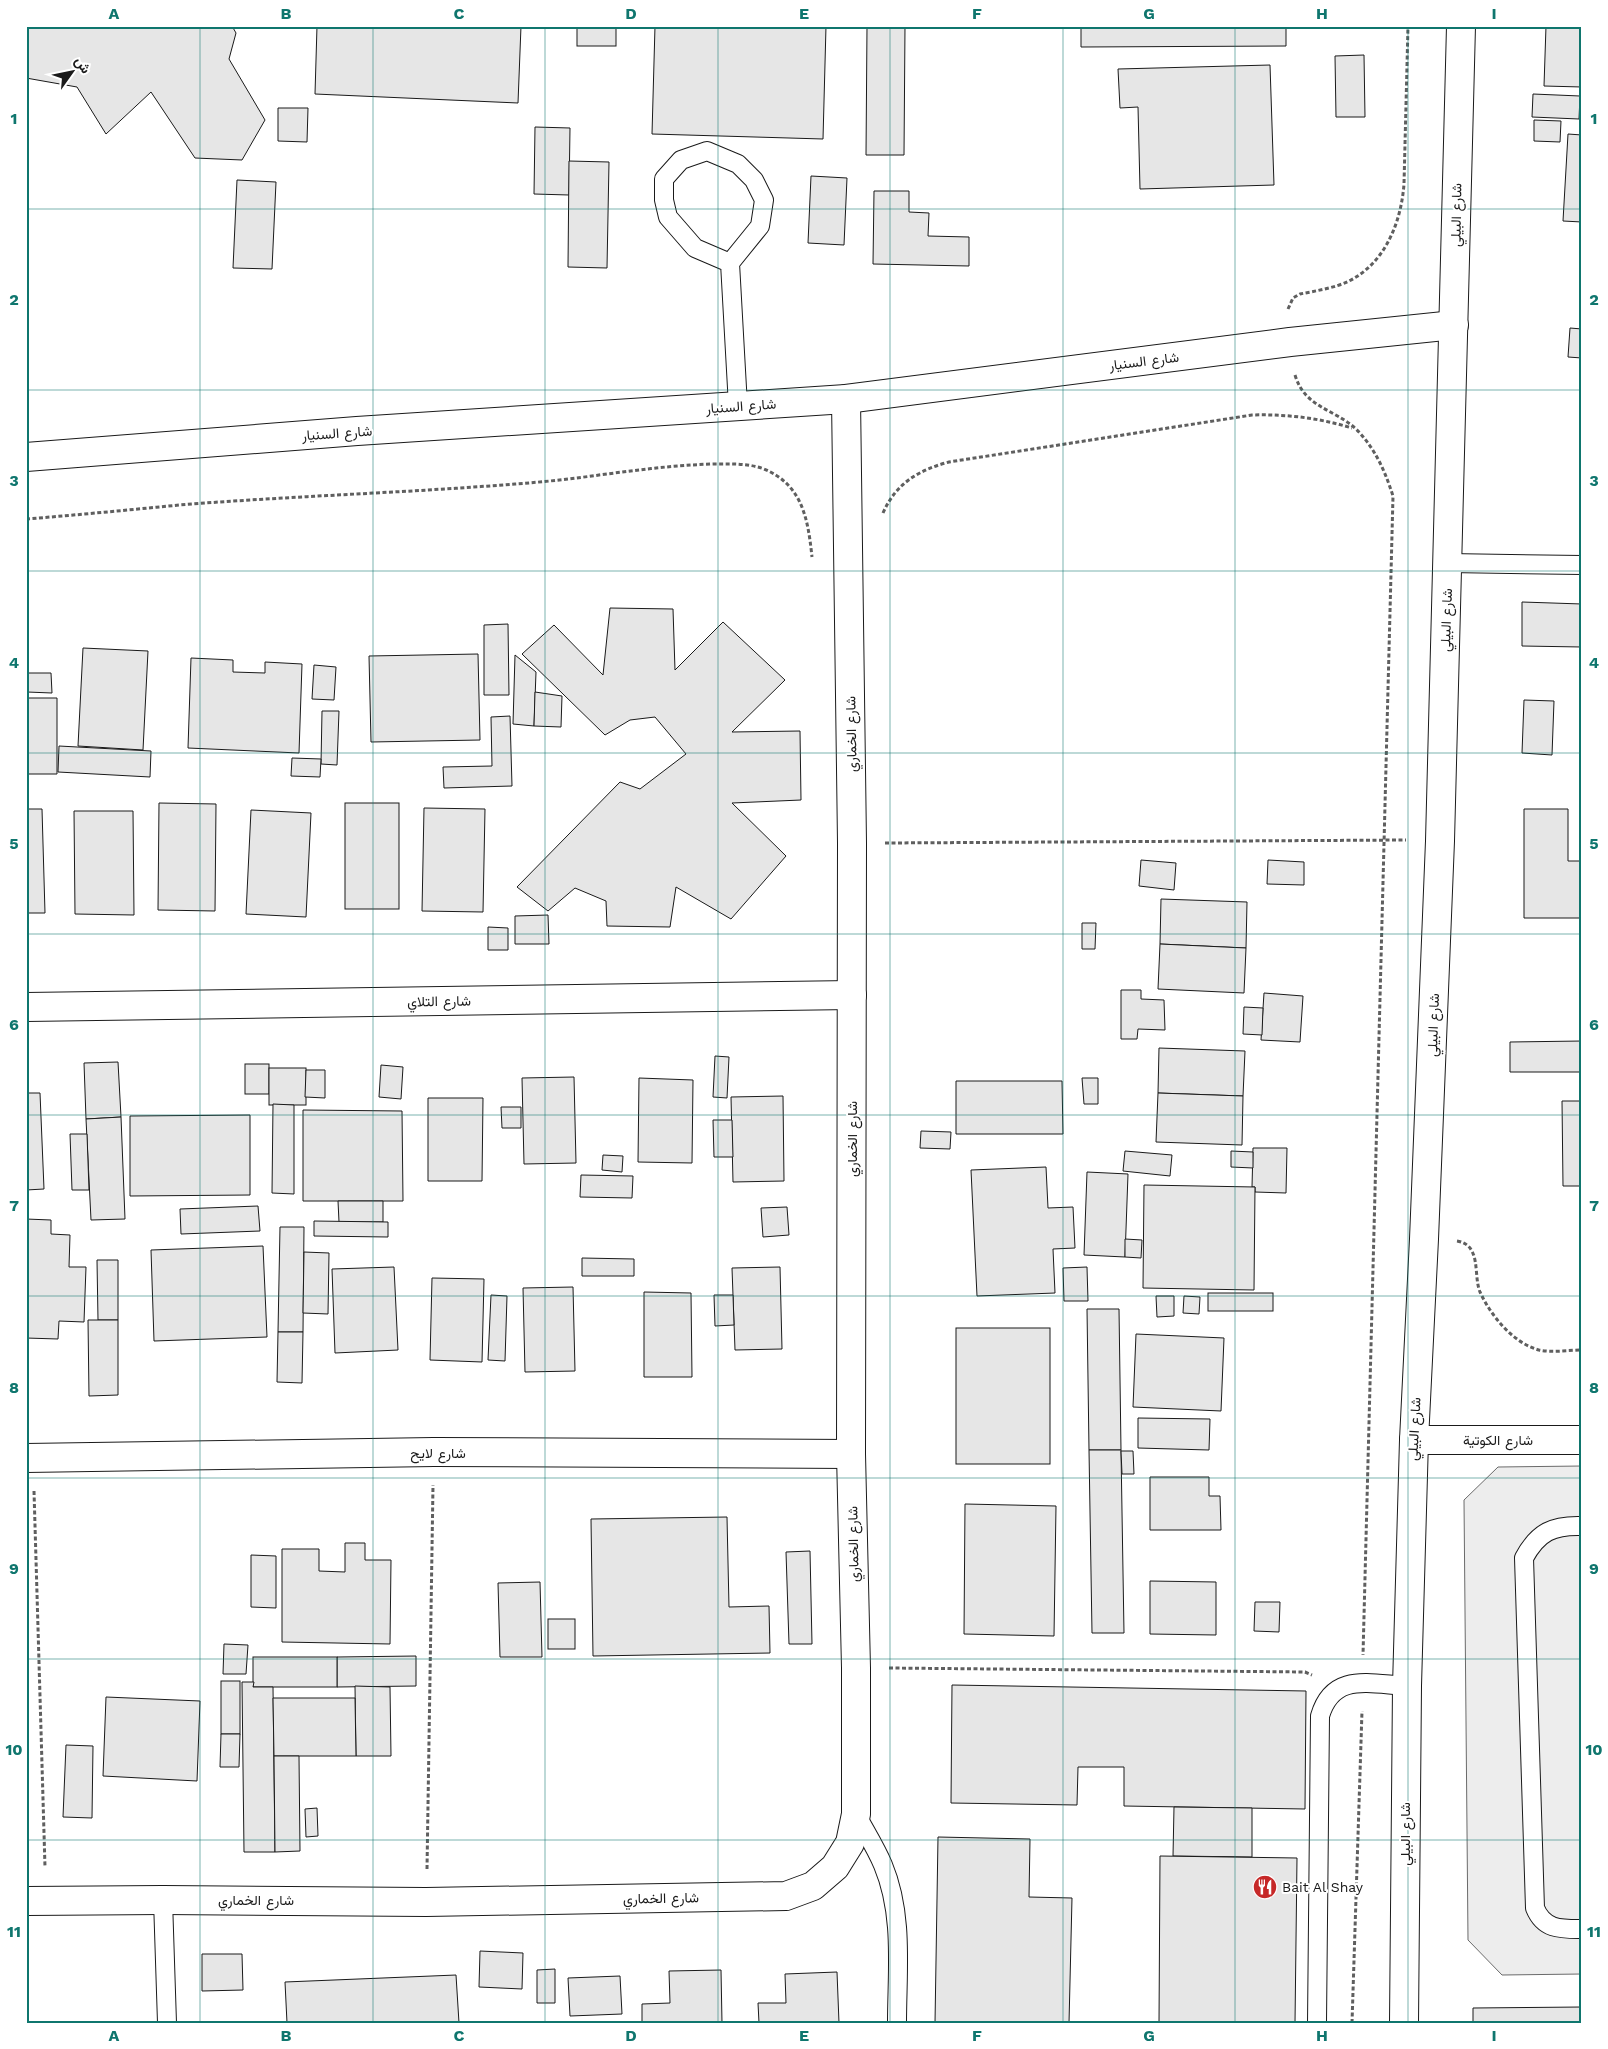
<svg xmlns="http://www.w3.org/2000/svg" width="1608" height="2049" font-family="'Work Sans',Vazirmatn,sans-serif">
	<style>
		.parking { fill: #ededed; stroke: #6a6a6a }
		.building { fill: #e6e6e6; stroke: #1a1a1a }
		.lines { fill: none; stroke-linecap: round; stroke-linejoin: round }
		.lane-casing { stroke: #1a1a1a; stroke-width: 20 }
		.street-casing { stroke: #1a1a1a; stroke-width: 30 }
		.secondary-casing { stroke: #1a1a1a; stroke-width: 30 }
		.path { stroke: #5f5f5f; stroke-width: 3; stroke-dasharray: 4 2.5; stroke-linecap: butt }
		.lane { stroke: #fff; stroke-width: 18 }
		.street { stroke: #fff; stroke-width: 28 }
		.secondary { stroke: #fff; stroke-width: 28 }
		.grid { fill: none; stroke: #0f766e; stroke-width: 1; stroke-opacity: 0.55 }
		.labels { text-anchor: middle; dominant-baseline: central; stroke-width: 4; stroke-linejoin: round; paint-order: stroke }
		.street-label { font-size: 14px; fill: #1a1a1a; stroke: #fff }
		.poi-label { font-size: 14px; fill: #1a1a1a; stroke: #fff; text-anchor: start }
		.neatline { fill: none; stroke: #0f766e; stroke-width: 2 }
		.grid-label { font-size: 16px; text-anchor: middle; font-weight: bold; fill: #0f766e }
	</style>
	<rect width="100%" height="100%" fill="#fff"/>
	<path class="parking" d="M 1582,1466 L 1582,1974 L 1502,1975 L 1468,1940 L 1464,1500 L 1498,1467 Z"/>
	<g class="building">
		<path d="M 26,26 L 232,26 L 236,33 L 229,59 L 265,120 L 242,160 L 195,158 L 151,92 L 106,134 L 77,87 L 26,78 Z"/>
		<path d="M 317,26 L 521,26 L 518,103 L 315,94 Z"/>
		<rect x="577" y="26" width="39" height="20"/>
		<path d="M 655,26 L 826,26 L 823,139 L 652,134 Z"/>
		<path d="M 867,26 L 905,26 L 904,155 L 866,155 Z"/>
		<path d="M 1081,26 L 1286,26 L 1286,46 L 1081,47 Z"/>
		<path d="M 1546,26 L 1582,26 L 1582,87 L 1544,86 Z"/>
		<path d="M 1364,55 L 1365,117 L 1336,117 L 1335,56 Z"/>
		<path d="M 1270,65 L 1274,185 L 1140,189 L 1138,107 L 1120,108 L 1118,69 Z"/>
		<path d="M 1533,94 L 1580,96 L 1579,119 L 1532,117 Z"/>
		<path d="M 278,108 L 308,108 L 307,142 L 278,141 Z"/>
		<path d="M 1534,120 L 1561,121 L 1560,142 L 1534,141 Z"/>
		<path d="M 535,127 L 570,128 L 569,195 L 534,194 Z"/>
		<path d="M 1568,134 L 1582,135 L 1582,222 L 1563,221 Z"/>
		<path d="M 569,161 L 609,162 L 607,268 L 568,267 Z"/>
		<path d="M 811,176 L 847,178 L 844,245 L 808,243 Z"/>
		<path d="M 237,180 L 276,182 L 272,269 L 233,268 Z"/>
		<path d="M 874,191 L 909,191 L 909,212 L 929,213 L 928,236 L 969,237 L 969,266 L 873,264 Z"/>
		<path d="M 1570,328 L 1582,329 L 1582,358 L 1568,357 Z"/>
		<path d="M 1522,602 L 1582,604 L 1582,647 L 1522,646 Z"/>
		<path d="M 610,608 L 673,609 L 675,670 L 723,622 L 785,680 L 732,732 L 800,731 L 801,800 L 732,803 L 786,856 L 731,919 L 676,887 L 670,927 L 607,926 L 606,901 L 575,888 L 548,911 L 517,887 L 620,782 L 640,789 L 686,754 L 655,717 L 630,720 L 605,735 L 522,654 L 554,625 L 603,675 Z"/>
		<path d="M 508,624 L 509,695 L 484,695 L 484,625 Z"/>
		<path d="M 83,648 L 148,651 L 143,750 L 78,746 Z"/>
		<path d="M 478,654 L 480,740 L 371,742 L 369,656 Z"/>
		<path d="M 515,655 L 536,672 L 534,726 L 513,724 Z"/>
		<path d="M 191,658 L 233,660 L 233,672 L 265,673 L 265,662 L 302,664 L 299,753 L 188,748 Z"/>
		<path d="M 314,665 L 336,667 L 334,700 L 312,699 Z"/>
		<path d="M 27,673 L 51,673 L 52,693 L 27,692 Z"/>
		<path d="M 26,681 L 27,698 L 57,698 L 57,774 L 26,774 Z"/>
		<path d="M 535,692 L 562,696 L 561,727 L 534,726 Z"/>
		<path d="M 1524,700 L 1554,701 L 1552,755 L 1522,753 Z"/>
		<path d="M 322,711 L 339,711 L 337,765 L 321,764 Z"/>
		<path d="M 510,716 L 512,786 L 444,788 L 443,767 L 492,766 L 491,717 Z"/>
		<path d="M 59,746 L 151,751 L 150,777 L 58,772 Z"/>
		<path d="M 292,758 L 321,759 L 320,777 L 291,776 Z"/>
		<path d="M 159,803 L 216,804 L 215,911 L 158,910 Z"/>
		<rect x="345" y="803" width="54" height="106"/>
		<path d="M 424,808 L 485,809 L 483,912 L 422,911 Z"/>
		<path d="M 26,809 L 42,809 L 45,913 L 26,913 Z"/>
		<path d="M 1524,809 L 1568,809 L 1568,861 L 1582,861 L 1582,918 L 1524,918 Z"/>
		<path d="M 251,810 L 311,813 L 306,917 L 246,914 Z"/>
		<path d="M 74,811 L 133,811 L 134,915 L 75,914 Z"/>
		<path d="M 1141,860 L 1176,863 L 1174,890 L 1139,886 Z"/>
		<path d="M 1268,860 L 1304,862 L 1304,885 L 1267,884 Z"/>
		<path d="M 1161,899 L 1247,902 L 1246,948 L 1160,944 Z"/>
		<path d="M 548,915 L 549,944 L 515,944 L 515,916 Z"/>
		<path d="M 1082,923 L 1096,923 L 1095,949 L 1082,949 Z"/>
		<path d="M 488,927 L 508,928 L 508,950 L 488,950 Z"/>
		<path d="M 1160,944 L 1246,948 L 1244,993 L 1158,989 Z"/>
		<path d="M 1121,990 L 1141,990 L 1141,999 L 1164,1000 L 1165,1030 L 1138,1029 L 1137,1039 L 1121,1039 Z"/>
		<path d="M 1264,993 L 1303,996 L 1300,1042 L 1261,1040 Z"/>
		<path d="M 1244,1007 L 1263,1008 L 1262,1035 L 1243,1034 Z"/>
		<path d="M 1582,1041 L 1582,1072 L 1510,1072 L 1510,1042 Z"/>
		<path d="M 1159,1048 L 1245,1051 L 1243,1096 L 1158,1093 Z"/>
		<path d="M 715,1056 L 729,1057 L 727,1098 L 713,1097 Z"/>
		<path d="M 118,1062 L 121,1117 L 86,1119 L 84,1063 Z"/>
		<rect x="245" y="1064" width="24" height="30"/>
		<path d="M 381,1065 L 403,1067 L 401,1099 L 379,1097 Z"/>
		<rect x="269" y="1068" width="37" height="37"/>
		<path d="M 306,1070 L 325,1070 L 325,1098 L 305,1097 Z"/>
		<path d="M 574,1077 L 576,1163 L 524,1164 L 522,1078 Z"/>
		<path d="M 639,1078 L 693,1080 L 692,1163 L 638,1162 Z"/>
		<path d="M 1082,1078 L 1098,1078 L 1098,1104 L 1084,1104 Z"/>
		<path d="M 956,1081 L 1062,1081 L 1063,1134 L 956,1134 Z"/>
		<path d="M 26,1093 L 40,1093 L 44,1189 L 26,1190 Z"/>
		<path d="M 1158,1093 L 1243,1096 L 1242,1145 L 1156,1142 Z"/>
		<path d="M 783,1096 L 784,1181 L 733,1182 L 731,1097 Z"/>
		<path d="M 428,1098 L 483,1098 L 482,1181 L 428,1181 Z"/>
		<path d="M 1562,1101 L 1582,1101 L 1582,1186 L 1563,1186 Z"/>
		<path d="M 273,1104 L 294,1105 L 294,1194 L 272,1193 Z"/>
		<path d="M 501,1107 L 521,1107 L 521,1128 L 502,1128 Z"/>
		<path d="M 303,1110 L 402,1111 L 403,1201 L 303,1201 Z"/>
		<path d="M 250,1115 L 250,1195 L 130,1196 L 130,1116 Z"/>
		<path d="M 121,1117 L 125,1219 L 91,1220 L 86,1119 Z"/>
		<path d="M 713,1120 L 732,1120 L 733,1157 L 714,1157 Z"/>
		<path d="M 921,1131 L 951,1132 L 950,1149 L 920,1148 Z"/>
		<path d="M 70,1134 L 87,1134 L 89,1190 L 72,1190 Z"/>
		<path d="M 1253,1148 L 1287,1148 L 1286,1193 L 1255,1192 L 1255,1187 L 1252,1187 Z"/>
		<path d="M 1125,1151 L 1172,1155 L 1170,1176 L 1123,1171 Z"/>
		<path d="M 1231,1151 L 1253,1152 L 1253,1168 L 1231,1167 Z"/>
		<path d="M 603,1155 L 623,1156 L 622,1172 L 602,1170 Z"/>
		<path d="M 1046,1167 L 1048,1208 L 1073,1207 L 1075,1248 L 1053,1249 L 1055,1293 L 977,1296 L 971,1170 Z"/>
		<path d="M 1087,1172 L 1128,1174 L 1125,1257 L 1084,1255 Z"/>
		<path d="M 581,1175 L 633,1176 L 632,1198 L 580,1197 Z"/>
		<path d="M 1144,1185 L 1255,1187 L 1254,1290 L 1143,1288 Z"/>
		<path d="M 338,1201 L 383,1201 L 383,1222 L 339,1222 Z"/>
		<path d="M 258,1206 L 260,1231 L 181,1234 L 180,1209 Z"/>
		<path d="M 787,1207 L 789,1235 L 763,1237 L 761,1208 Z"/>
		<path d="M 26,1219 L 51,1220 L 51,1234 L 70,1235 L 69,1267 L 86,1267 L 84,1322 L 59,1321 L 58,1339 L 26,1338 Z"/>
		<path d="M 314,1221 L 388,1222 L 388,1237 L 314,1236 Z"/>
		<path d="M 280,1227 L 304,1227 L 303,1332 L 278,1332 Z"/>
		<path d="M 1125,1239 L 1142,1240 L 1141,1258 L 1125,1257 Z"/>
		<path d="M 263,1246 L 267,1337 L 154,1341 L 151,1250 Z"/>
		<path d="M 304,1252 L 329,1253 L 328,1314 L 303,1313 Z"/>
		<path d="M 582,1258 L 634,1259 L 634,1276 L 582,1276 Z"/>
		<path d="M 97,1260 L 118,1260 L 118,1320 L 98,1320 Z"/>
		<path d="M 394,1267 L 398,1350 L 335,1353 L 332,1269 Z"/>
		<path d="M 780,1267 L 782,1349 L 735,1350 L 732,1268 Z"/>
		<path d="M 1087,1267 L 1088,1301 L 1064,1301 L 1063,1268 Z"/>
		<path d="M 432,1278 L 484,1279 L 482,1362 L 430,1360 Z"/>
		<path d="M 573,1287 L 575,1371 L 525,1372 L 523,1288 Z"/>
		<path d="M 644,1292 L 691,1293 L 692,1377 L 644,1377 Z"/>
		<rect x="1208" y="1293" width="65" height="18"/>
		<path d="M 491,1295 L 507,1296 L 505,1361 L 488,1360 Z"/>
		<path d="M 714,1295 L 733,1295 L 734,1325 L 715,1326 Z"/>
		<path d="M 1156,1296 L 1174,1296 L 1174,1316 L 1157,1317 Z"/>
		<path d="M 1184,1296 L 1200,1297 L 1199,1314 L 1183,1313 Z"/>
		<path d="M 1087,1309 L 1119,1309 L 1121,1450 L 1089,1450 Z"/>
		<path d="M 88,1320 L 118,1320 L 118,1395 L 89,1396 Z"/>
		<rect x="956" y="1328" width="94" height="136"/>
		<path d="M 278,1332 L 303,1332 L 302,1383 L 277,1382 Z"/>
		<path d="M 1136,1334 L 1224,1338 L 1221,1411 L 1133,1407 Z"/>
		<path d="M 1138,1418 L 1210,1419 L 1209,1450 L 1138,1448 Z"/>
		<path d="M 1089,1450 L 1121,1450 L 1124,1633 L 1092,1633 Z"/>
		<path d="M 1121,1451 L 1133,1451 L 1134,1474 L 1122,1474 Z"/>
		<path d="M 1150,1477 L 1209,1477 L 1209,1496 L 1220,1496 L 1221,1530 L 1150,1530 Z"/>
		<path d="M 965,1504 L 1056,1506 L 1054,1636 L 964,1634 Z"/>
		<path d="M 727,1517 L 729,1607 L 769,1606 L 770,1653 L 593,1656 L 591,1519 Z"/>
		<path d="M 345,1543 L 365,1543 L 365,1560 L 391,1560 L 390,1644 L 282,1642 L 282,1549 L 319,1549 L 319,1571 L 345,1572 Z"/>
		<path d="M 810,1551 L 812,1644 L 789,1644 L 786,1552 Z"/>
		<path d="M 251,1555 L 276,1556 L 276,1608 L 251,1607 Z"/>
		<path d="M 1150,1581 L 1216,1582 L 1216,1635 L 1150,1634 Z"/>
		<path d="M 540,1582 L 542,1657 L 500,1657 L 498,1583 Z"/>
		<path d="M 1255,1602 L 1280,1602 L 1279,1632 L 1254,1631 Z"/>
		<rect x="548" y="1619" width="27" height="30"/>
		<path d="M 224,1644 L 248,1645 L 246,1674 L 223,1674 Z"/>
		<path d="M 416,1656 L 416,1686 L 337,1687 L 337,1657 Z"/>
		<rect x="253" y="1657" width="84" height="30"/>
		<rect x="221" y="1681" width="19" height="53"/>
		<path d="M 242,1682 L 254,1682 L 253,1687 L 273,1687 L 275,1852 L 244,1852 Z"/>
		<path d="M 952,1685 L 1306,1691 L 1305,1809 L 1124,1806 L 1124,1767 L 1078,1767 L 1077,1805 L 951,1803 Z"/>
		<path d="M 355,1686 L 390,1687 L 391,1756 L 356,1756 Z"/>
		<path d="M 106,1697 L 200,1701 L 197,1781 L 103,1776 Z"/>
		<path d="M 273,1698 L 355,1698 L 356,1756 L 274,1756 Z"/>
		<path d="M 221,1734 L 240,1734 L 239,1767 L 220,1767 Z"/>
		<path d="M 66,1745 L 93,1746 L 92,1818 L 63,1817 Z"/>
		<path d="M 274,1756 L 299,1756 L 300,1851 L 275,1852 Z"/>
		<path d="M 1174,1807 L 1252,1808 L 1252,1857 L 1173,1856 Z"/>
		<path d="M 317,1808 L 318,1836 L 306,1837 L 305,1809 Z"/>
		<path d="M 938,1837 L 1030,1839 L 1029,1897 L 1072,1898 L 1069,2023 L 935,2023 Z"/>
		<path d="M 1160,1856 L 1297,1858 L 1295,2023 L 1159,2023 Z"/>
		<path d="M 480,1951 L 523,1953 L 522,1989 L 479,1987 Z"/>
		<path d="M 202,1954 L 242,1954 L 243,1990 L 202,1991 Z"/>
		<path d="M 555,1969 L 555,2003 L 537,2003 L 537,1970 Z"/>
		<path d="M 721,1970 L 722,2023 L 642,2023 L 642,2004 L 670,2003 L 669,1971 Z"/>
		<path d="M 837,1972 L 839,2023 L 759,2023 L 758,2003 L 786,2003 L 785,1974 Z"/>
		<path d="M 456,1975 L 459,2023 L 287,2023 L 285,1982 Z"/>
		<path d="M 620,1976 L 622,2014 L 570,2016 L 568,1978 Z"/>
		<path d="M 1582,2007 L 1582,2023 L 1473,2023 L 1473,2008 Z"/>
	</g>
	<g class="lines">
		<g class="lane-casing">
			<g id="lane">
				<path d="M 730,263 L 695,248 L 668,217 L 664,200 L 664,179 L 681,160 L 707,151 L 738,164 L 754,180 L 764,200 L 760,226 L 730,263 L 738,406"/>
				<path d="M 1448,563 L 1582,565"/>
				<path d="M 1582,1526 C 1553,1525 1538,1532 1524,1558 L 1535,1908 C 1544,1930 1561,1929 1582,1929"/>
				<path d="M 856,1814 C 865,1831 876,1848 883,1865 C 904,1915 897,1971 897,2023"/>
				<path d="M 163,1900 L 167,2023"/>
				<path d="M 1317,2023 L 1320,1716 C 1333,1672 1369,1684 1407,1686"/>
			</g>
		</g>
		<g class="street-casing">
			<g id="street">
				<path d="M 26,1007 L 852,995"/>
				<path d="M 26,1458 L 434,1452 L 851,1454"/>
				<path d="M 26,1901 L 163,1900 L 426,1902 L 786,1896 L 813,1886 L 835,1867 L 850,1843 L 856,1814 L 856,1668 L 851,1454 L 852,843 L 846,399"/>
			</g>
		</g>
		<g class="secondary-casing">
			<g id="secondary">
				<path d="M 26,457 L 357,431 L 846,399 L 1290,342 L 1454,325"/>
				<path d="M 1414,1440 L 1582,1440"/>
				<path d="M 1404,2023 L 1407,1686 L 1414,1440 L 1424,1239 L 1440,841 L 1461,26"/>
			</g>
		</g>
		<g class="path">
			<path d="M 1288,309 L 1293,298 L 1300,294 C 1315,291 1335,288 1349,281 C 1385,263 1401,223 1404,184 L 1408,26"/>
			<path d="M 1295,375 C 1305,408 1333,408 1356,429 C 1375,448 1385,471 1393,496 L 1363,1655"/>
			<path d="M 883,513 C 896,483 919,470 949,462 L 1252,415 C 1287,414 1319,418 1352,428"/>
			<path d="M 26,519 C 77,515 128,510 179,505 C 291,496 403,493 515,484 C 543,482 571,479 599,475 C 638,470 674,465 714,464 C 731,464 748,463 764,469 C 803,485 808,520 812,557"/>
			<path d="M 885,843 L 1406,840"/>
			<path d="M 1457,1241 C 1482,1245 1473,1275 1480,1292 C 1491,1316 1513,1343 1539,1350 C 1552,1353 1569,1350 1582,1350"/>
			<path d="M 34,1491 L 45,1867"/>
			<path d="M 889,1668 L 1305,1672 L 1312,1675"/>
			<path d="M 427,1869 L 433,1485"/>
			<path d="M 1352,2023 L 1362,1711"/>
		</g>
		<use href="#lane" class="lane"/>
		<use href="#street" class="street"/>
		<use href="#secondary" class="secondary"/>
	</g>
	<path class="grid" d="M 200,26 L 200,2023M 373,26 L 373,2023M 545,26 L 545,2023M 718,26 L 718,2023M 890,26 L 890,2023M 1063,26 L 1063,2023M 1235,26 L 1235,2023M 1408,26 L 1408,2023M 26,209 L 1582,209M 26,390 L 1582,390M 26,571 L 1582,571M 26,753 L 1582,753M 26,934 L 1582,934M 26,1115 L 1582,1115M 26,1296 L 1582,1296M 26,1478 L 1582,1478M 26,1659 L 1582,1659M 26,1840 L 1582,1840"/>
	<defs>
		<g id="restaurant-disc" transform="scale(1.25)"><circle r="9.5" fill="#c62828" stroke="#fff"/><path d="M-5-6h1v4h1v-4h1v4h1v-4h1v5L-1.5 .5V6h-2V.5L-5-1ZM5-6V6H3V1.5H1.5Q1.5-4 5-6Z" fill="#fff"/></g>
	</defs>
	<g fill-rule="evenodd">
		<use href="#restaurant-disc" x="1265" y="1887"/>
	</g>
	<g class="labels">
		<g class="street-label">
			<text transform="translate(1456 215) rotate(-89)">شارع البيلي</text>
			<text transform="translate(1144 361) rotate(-7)">شارع السنيار</text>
			<text transform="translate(741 406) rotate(-4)">شارع السنيار</text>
			<text transform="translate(337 433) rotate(-4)">شارع السنيار</text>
			<text transform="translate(1446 620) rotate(-88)">شارع البيلي</text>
			<text transform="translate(851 734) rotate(-91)">شارع الخماري</text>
			<text transform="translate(439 1001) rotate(-1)">شارع التلاي</text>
			<text transform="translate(1433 1025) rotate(-88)">شارع البيلي</text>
			<text transform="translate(852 1139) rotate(-90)">شارع الخماري</text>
			<text transform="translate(1414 1429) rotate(-87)">شارع البيلي</text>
			<text x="1498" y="1440">شارع الكوتية</text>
			<text x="438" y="1453">شارع لايح</text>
			<text transform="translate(853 1544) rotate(-91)">شارع الخماري</text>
			<text transform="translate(1405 1834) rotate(-90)">شارع البيلي</text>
			<text transform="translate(661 1898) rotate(-1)">شارع الخماري</text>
			<text x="256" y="1900">شارع الخماري</text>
		</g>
		<g class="poi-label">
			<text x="1282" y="1887">Bait Al Shay</text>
		</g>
	</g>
	<rect width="1608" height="2049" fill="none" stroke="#ffffff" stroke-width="55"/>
	<g transform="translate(72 72) rotate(57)" stroke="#ffffff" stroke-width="4" paint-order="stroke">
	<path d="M0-4L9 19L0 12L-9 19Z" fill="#1a1a1a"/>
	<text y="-8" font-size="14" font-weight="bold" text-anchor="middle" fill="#1a1a1a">ش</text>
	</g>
	<rect x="28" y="28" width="1552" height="1994" class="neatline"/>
	<g class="grid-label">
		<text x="114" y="19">A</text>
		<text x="286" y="19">B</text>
		<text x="459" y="19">C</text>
		<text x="631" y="19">D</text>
		<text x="804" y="19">E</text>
		<text x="977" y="19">F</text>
		<text x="1149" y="19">G</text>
		<text x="1322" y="19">H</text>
		<text x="1494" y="19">I</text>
		<text x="14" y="124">1</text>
		<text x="1594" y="124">1</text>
		<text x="14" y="305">2</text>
		<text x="1594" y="305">2</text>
		<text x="14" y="486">3</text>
		<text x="1594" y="486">3</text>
		<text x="14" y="668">4</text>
		<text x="1594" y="668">4</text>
		<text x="14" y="849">5</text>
		<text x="1594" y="849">5</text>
		<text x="14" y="1030">6</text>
		<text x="1594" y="1030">6</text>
		<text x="14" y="1211">7</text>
		<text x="1594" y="1211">7</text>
		<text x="14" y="1393">8</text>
		<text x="1594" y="1393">8</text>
		<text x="14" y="1574">9</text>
		<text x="1594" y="1574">9</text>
		<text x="14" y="1755">10</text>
		<text x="1594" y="1755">10</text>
		<text x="14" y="1937">11</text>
		<text x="1594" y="1937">11</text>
		<text x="114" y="2041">A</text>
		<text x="286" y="2041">B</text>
		<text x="459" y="2041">C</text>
		<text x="631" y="2041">D</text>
		<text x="804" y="2041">E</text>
		<text x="977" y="2041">F</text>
		<text x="1149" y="2041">G</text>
		<text x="1322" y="2041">H</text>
		<text x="1494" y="2041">I</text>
	</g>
</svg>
